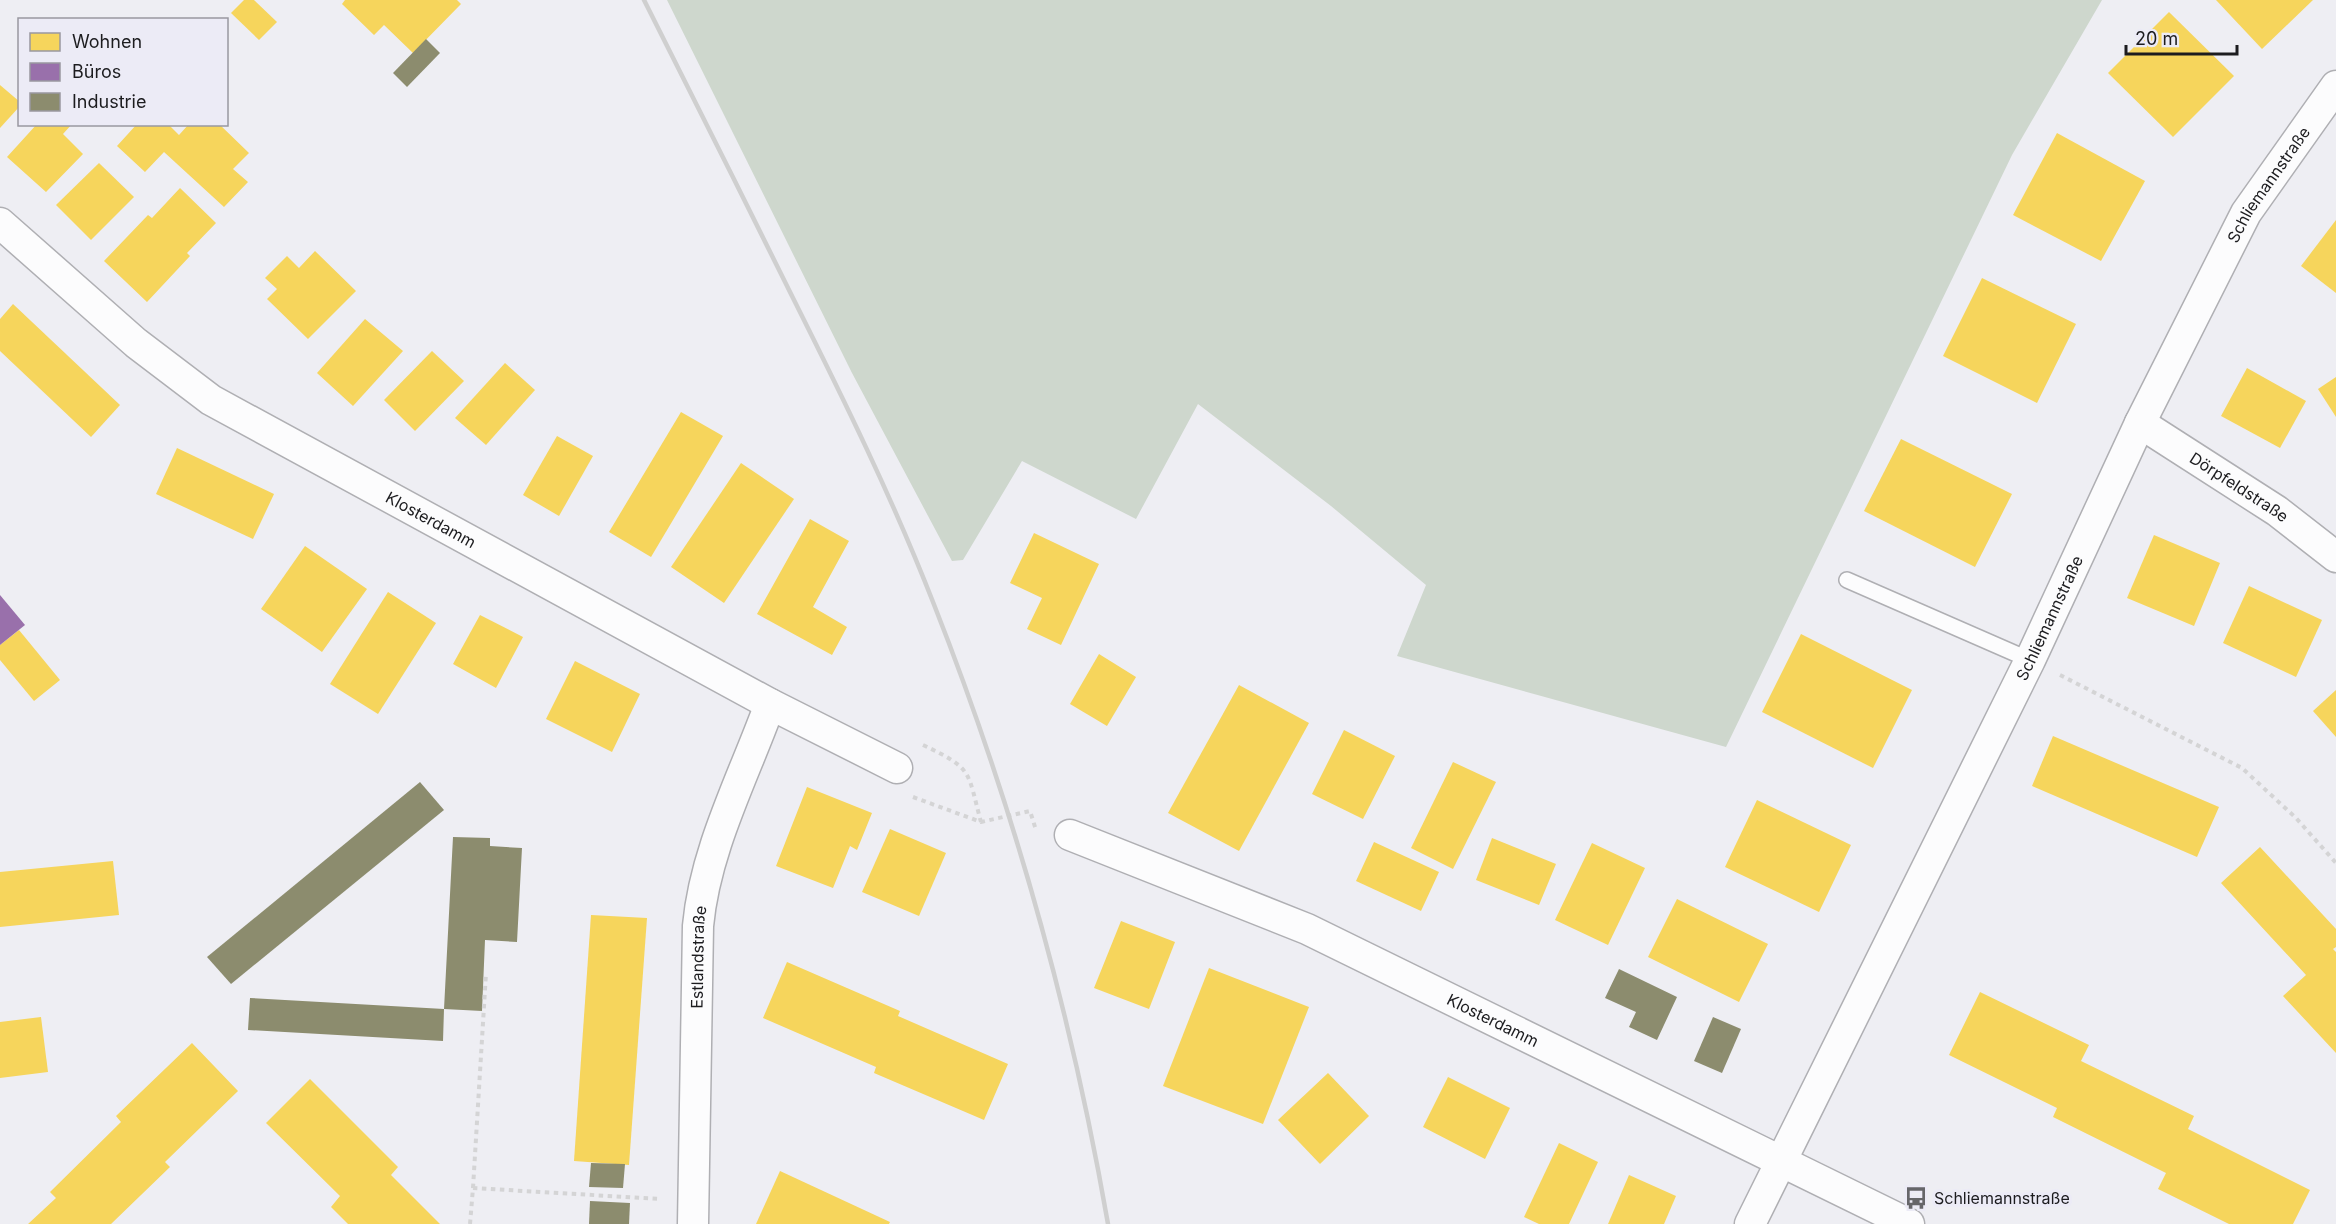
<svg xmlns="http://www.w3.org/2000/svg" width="2336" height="1224" font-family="Inter,sans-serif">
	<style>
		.green { fill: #ced7cd }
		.homes { fill: #f6d55c }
		.offices { fill: #9970ab }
		.industry { fill: #8c8c6e }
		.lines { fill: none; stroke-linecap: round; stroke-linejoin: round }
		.service-casing { stroke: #afafb3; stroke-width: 18 }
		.minor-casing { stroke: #afafb3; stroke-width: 33 }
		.path { stroke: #d4d4d5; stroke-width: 4; stroke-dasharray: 4.5 4.5; stroke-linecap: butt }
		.service { stroke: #fcfcfd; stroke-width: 15 }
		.minor { stroke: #fcfcfd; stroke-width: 30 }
		.rail { stroke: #cfcfcf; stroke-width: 4.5 }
		.labels { text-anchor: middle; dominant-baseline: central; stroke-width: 6; stroke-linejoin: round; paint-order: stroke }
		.street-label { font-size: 16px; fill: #1c1c1f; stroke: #ecebf6 }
		.poi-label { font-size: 16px; fill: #1c1c1f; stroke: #ecebf6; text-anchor: start }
	</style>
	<rect width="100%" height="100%" fill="#eeeef3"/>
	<path class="green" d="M 667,0 L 2102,0 L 2012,155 L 1726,747 L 1397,656 L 1426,585 L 1331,506 L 1198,404 L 1136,519 L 1022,461 L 963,560 L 952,561 L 852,373 Z"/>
	<g class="homes">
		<path d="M 244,0 L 254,0 L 277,22 L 259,40 L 231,13 Z"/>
		<path d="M 345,0 L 457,0 L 461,4 L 413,53 L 384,25 L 374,35 L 342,4 Z"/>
		<path d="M 2216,0 L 2313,0 L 2262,49 Z"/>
		<path d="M 2169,12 L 2234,76 L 2173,137 L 2108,73 Z"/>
		<path d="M 0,85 L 20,102 L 20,106 L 0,128 Z"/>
		<path d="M 37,124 L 72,124 L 63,134 L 83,154 L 46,192 L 7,157 Z"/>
		<path d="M 137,124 L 168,124 L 179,135 L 189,124 L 219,124 L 249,153 L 233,169 L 248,182 L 224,207 L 164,152 L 145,172 L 117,146 Z"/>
		<path d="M 2057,133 L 2145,181 L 2101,261 L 2013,215 Z"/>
		<path d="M 99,163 L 134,197 L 91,240 L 56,205 Z"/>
		<path d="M 180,188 L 216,223 L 187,253 L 190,256 L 147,302 L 104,261 L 148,215 L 152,218 Z"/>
		<path d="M 2336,220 L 2336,293 L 2301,266 Z"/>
		<path d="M 315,251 L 356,291 L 308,339 L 267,299 L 277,289 L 265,278 L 287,256 L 299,268 Z"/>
		<path d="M 1982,278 L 2076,324 L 2037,403 L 1943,356 Z"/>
		<path d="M 13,304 L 120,405 L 91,437 L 0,351 L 0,319 Z"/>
		<path d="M 365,319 L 403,351 L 353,406 L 317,373 Z"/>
		<path d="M 432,351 L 464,381 L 415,431 L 384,400 Z"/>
		<path d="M 505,363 L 535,390 L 486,445 L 455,418 Z"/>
		<path d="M 2247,368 L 2306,401 L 2280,448 L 2221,416 Z"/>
		<path d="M 2336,377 L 2336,417 L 2318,389 Z"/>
		<path d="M 681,412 L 723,436 L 651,557 L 609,532 Z"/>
		<path d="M 557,436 L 593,456 L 559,516 L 523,495 Z"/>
		<path d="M 1901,439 L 2012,494 L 1975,567 L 1864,511 Z"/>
		<path d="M 177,448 L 274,494 L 253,539 L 156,494 Z"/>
		<path d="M 741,463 L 794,499 L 724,603 L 671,567 Z"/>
		<path d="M 810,519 L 849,541 L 813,607 L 847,627 L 832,655 L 757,614 Z"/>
		<path d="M 1034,533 L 1099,564 L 1061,645 L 1027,629 L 1042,598 L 1010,583 Z"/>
		<path d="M 2154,535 L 2220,563 L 2194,626 L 2127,598 Z"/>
		<path d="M 305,546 L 367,589 L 322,652 L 261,609 Z"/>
		<path d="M 2249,586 L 2322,620 L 2296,677 L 2223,643 Z"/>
		<path d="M 388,592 L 436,623 L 378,714 L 330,684 Z"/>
		<path d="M 480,615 L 523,637 L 496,688 L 453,664 Z"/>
		<path d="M 19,630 L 60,680 L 34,701 L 0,660 L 0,645 Z"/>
		<path d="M 1801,634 L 1912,690 L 1873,768 L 1762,712 Z"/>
		<path d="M 1099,654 L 1136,677 L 1107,726 L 1070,704 Z"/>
		<path d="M 575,661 L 640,694 L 612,752 L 546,719 Z"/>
		<path d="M 1239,685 L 1309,723 L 1239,851 L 1168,813 Z"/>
		<path d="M 2336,690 L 2336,737 L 2313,711 Z"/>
		<path d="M 1344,730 L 1395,756 L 1363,819 L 1312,794 Z"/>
		<path d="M 2053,736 L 2219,807 L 2197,857 L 2032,786 Z"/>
		<path d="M 1453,762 L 1496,782 L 1453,869 L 1411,848 Z"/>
		<path d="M 807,787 L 872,813 L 857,850 L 850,846 L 833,888 L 776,866 Z"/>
		<path d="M 1757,800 L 1851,845 L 1819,912 L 1725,867 Z"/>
		<path d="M 890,829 L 946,853 L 919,916 L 862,892 Z"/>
		<path d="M 1492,838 L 1556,864 L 1539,905 L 1476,880 Z"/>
		<path d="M 1374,842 L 1439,872 L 1421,911 L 1356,881 Z"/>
		<path d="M 1592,843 L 1645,868 L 1608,945 L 1555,920 Z"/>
		<path d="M 2260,847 L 2336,929 L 2336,947 L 2333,949 L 2336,952 L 2336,1053 L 2283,996 L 2306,975 L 2221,883 Z"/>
		<path d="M 113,861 L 119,915 L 0,927 L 0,872 Z"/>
		<path d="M 1677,899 L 1768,944 L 1739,1002 L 1648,957 Z"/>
		<path d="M 591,915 L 647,918 L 629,1165 L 574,1161 Z"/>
		<path d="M 1121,921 L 1175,942 L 1149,1009 L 1094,988 Z"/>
		<path d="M 787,962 L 900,1011 L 898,1016 L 1008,1064 L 984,1120 L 874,1073 L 876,1067 L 763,1018 Z"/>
		<path d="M 1209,968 L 1309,1007 L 1263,1124 L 1163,1086 Z"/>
		<path d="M 1980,992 L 2089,1045 L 2081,1061 L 2194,1116 L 2188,1129 L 2310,1190 L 2293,1224 L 2229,1224 L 2158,1189 L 2166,1173 L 2053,1117 L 2057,1108 L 1949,1055 Z"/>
		<path d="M 41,1017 L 48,1072 L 0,1078 L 0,1022 Z"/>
		<path d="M 192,1043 L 238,1091 L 165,1162 L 170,1167 L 111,1224 L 28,1224 L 56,1198 L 50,1192 L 121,1122 L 116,1116 Z"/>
		<path d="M 1328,1073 L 1369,1116 L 1320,1164 L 1278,1120 Z"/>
		<path d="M 1448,1077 L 1510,1108 L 1485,1159 L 1423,1127 Z"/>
		<path d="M 310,1079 L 398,1167 L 391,1175 L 440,1224 L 348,1224 L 331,1207 L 340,1196 L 266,1123 Z"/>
		<path d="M 1559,1143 L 1598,1162 L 1569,1224 L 1539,1224 L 1524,1217 Z"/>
		<path d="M 780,1171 L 890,1222 L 889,1224 L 756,1224 Z"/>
		<path d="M 1629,1175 L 1676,1196 L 1664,1224 L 1608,1224 Z"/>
	</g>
	<path class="offices" d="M 0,595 L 25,625 L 0,645 Z"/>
	<g class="industry">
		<path d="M 426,39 L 440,53 L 407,87 L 393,73 Z"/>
		<path d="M 420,782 L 444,810 L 231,984 L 207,957 Z"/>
		<path d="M 453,837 L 490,838 L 490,846 L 522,848 L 517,942 L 485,940 L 482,1011 L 444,1009 L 443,1041 L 248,1030 L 250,998 L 444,1009 Z"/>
		<path d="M 1619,969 L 1677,997 L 1657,1040 L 1629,1027 L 1636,1012 L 1605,998 Z"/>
		<path d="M 1713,1017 L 1741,1029 L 1722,1073 L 1694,1061 Z"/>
		<path d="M 591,1163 L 625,1164 L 623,1188 L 589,1187 Z"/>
		<path d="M 590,1201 L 630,1203 L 629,1224 L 589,1224 Z"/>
	</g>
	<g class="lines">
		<g class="service-casing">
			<path id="service" d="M 1847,580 L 2030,660"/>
		</g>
		<g class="minor-casing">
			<g id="minor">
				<path id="s1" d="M 0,223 L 136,343 L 211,400 L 770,704 L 897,768"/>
				<path id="s2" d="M 2140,423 L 2277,511 L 2336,557"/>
				<path id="s3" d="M 1070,835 L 1307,929 L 1909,1224"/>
				<path id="s4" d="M 693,1224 L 698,926 C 705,849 744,776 770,704"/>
				<path id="s5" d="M 1750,1224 L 2030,660 L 2140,423 L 2246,213 L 2336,86"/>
			</g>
		</g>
		<g class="path">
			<path d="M 2060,675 L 2242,768 L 2296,818 L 2336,863"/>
			<path d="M 923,745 C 974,769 967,771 981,822"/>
			<path d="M 913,797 L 981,822 L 1030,811 L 1036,830"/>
			<path d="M 473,1188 L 486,973"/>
			<path d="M 470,1224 L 473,1188 L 660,1199"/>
		</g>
		<use href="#service" class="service"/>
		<use href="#minor" class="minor"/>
		<path class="rail" d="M 644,0 C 694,99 743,197 792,296 C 842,396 892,497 933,602 C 1012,802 1071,1011 1108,1224"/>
	</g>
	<defs>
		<g id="bus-bare" transform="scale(1.8)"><path d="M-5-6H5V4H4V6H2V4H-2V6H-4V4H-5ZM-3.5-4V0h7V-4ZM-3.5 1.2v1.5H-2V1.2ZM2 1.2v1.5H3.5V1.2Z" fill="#666669" stroke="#ecebf6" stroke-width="2.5" paint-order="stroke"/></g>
	</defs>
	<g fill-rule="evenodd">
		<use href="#bus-bare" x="1916" y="1198"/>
	</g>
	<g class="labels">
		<g class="street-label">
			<text stroke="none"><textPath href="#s5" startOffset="1162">Schliemannstraße</textPath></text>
			<text stroke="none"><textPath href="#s2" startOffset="118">Dörpfeldstraße</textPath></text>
			<text stroke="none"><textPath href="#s1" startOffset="526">Klosterdamm</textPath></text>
			<text stroke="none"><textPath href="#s5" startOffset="676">Schliemannstraße</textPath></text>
			<text stroke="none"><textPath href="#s4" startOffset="267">Estlandstraße</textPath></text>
			<text stroke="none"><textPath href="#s3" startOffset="462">Klosterdamm</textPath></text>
		</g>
		<g class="poi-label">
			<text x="1934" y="1198">Schliemannstraße</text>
		</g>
	</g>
	<rect x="18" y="18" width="210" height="108" fill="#ecebf6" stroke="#9998a0" stroke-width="1.5"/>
	<rect x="30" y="33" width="30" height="18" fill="#f6d55c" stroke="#9998a0" stroke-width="1.5"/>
	<text x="72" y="48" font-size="18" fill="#1c1c1f">Wohnen</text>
	<rect x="30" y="63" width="30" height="18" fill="#9970ab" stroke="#9998a0" stroke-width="1.5"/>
	<text x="72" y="78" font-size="18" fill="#1c1c1f">Büros</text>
	<rect x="30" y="93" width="30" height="18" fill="#8c8c6e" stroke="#9998a0" stroke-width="1.5"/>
	<text x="72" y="108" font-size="18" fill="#1c1c1f">Industrie</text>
	<path d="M2126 45v9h111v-9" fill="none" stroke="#1c1c1f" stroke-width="3"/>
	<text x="2135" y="45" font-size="18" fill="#1c1c1f" stroke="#ecebf6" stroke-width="4.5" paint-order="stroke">20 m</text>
</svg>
